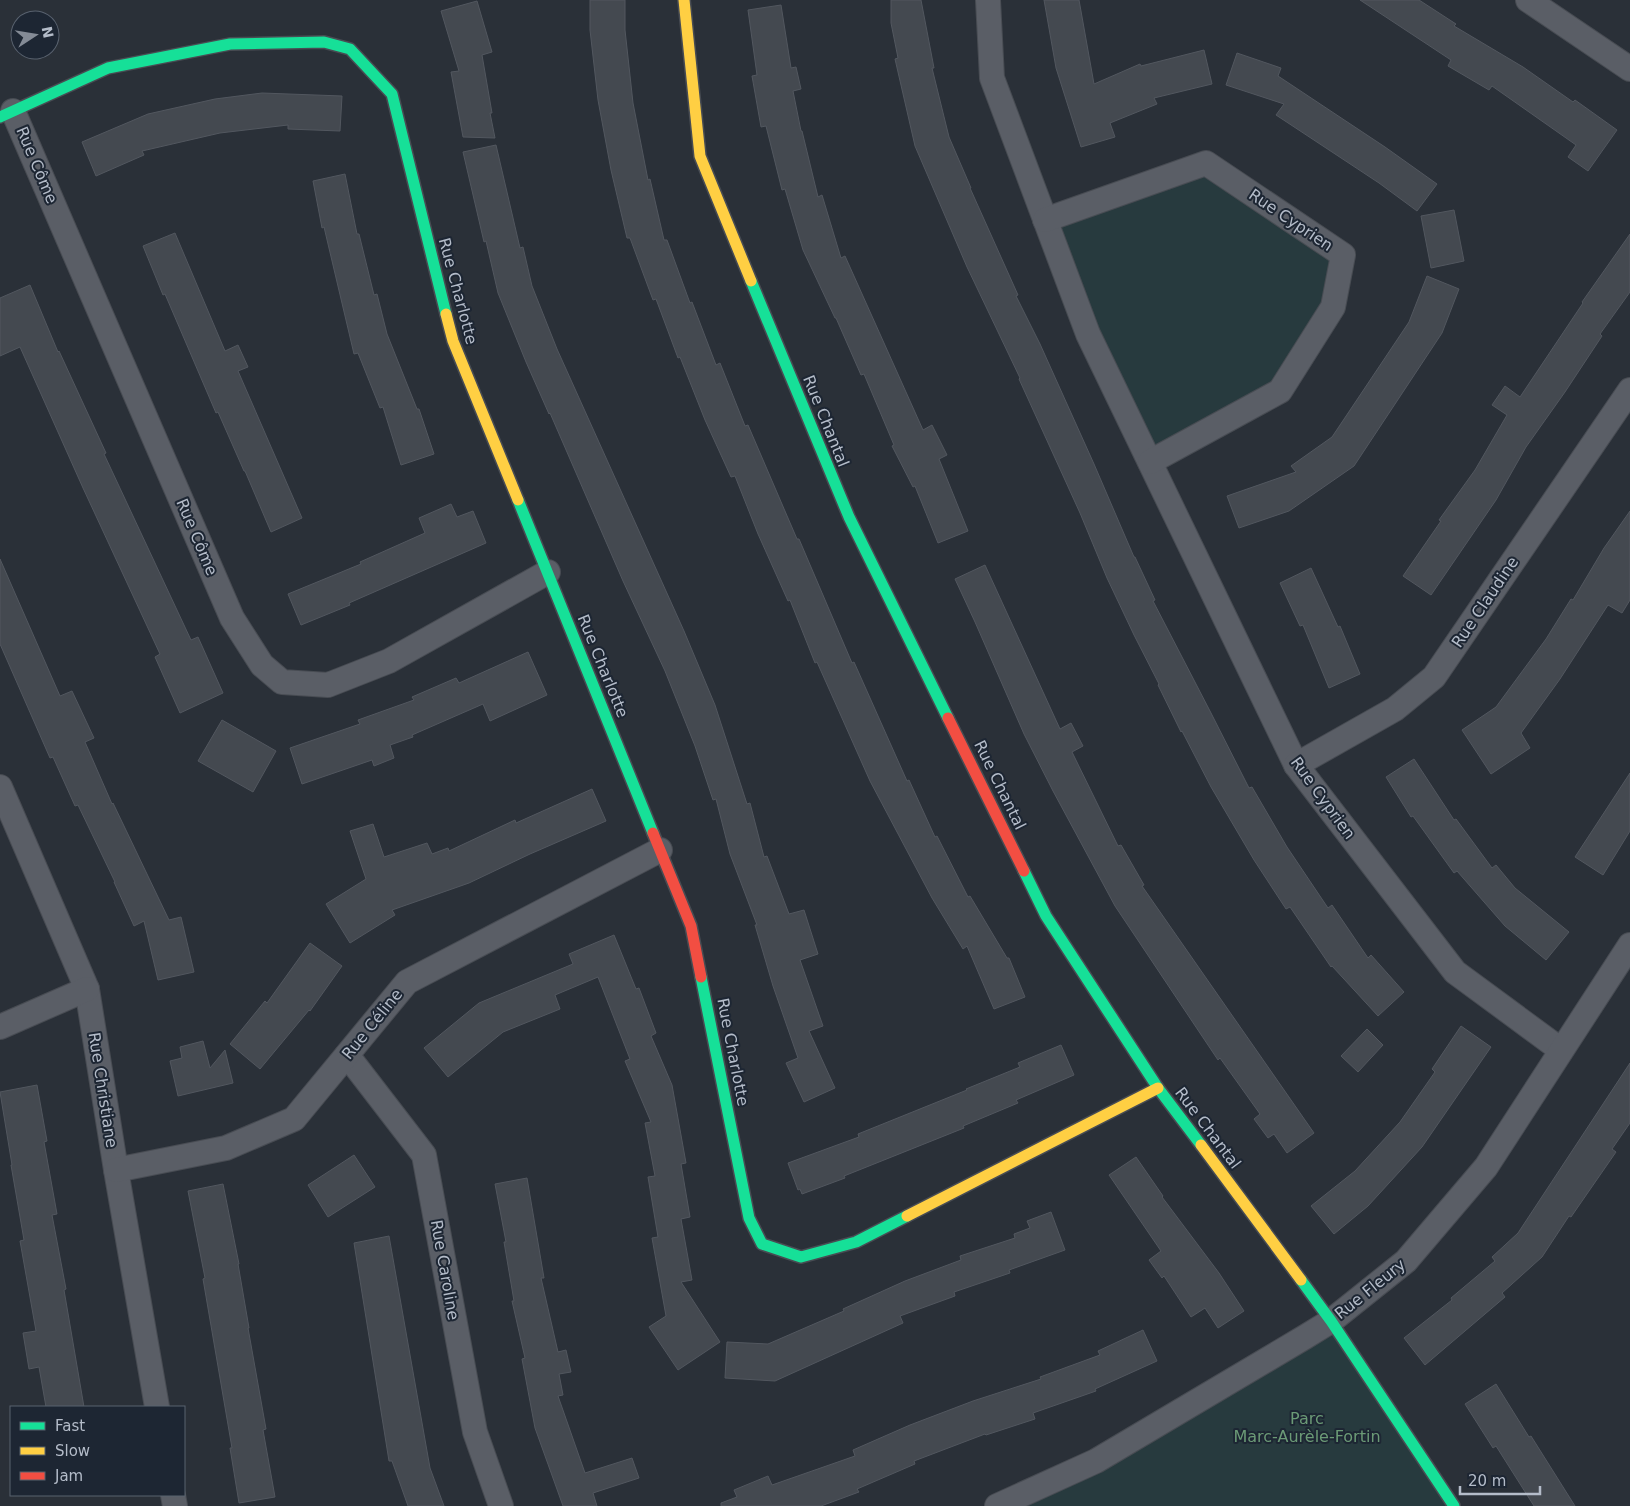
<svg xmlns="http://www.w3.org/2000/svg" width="1630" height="1506" font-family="'DejaVu Sans',sans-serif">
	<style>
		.green { fill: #273a3e }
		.building { fill: #444950; stroke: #52575f }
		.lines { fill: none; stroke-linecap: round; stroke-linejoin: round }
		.street-casing { stroke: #484c53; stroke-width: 26 }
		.fast-casing { stroke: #484c53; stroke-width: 14 }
		.slow-casing { stroke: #484c53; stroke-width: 14 }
		.jam-casing { stroke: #484c53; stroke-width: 14 }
		.street { stroke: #5a5e66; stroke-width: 24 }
		.fast { stroke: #16e098; stroke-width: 11 }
		.slow { stroke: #ffcf43; stroke-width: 11 }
		.jam { stroke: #f24e42; stroke-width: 11 }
		.labels { text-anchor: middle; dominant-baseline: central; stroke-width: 4; stroke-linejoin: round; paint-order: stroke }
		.street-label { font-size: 16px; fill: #b4bcc9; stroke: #1d2633 }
		.park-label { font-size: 16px; fill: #6b9a76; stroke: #1d2633 }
	</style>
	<rect width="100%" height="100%" fill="#2a3038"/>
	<g class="green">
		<path d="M 1206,163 L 1343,255 L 1333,307 L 1280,391 L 1150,462 L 1045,220 Z"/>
		<path d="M 1331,1321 L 1454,1506 L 998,1506 Z"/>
	</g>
	<g class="building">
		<path d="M 590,0 L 625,0 L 625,30 L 633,103 L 648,180 L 650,179 L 664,240 L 667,240 L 690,303 L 692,302 L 716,365 L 720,363 L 745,426 L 748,425 L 797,539 L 799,539 L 852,663 L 854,662 L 907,781 L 909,780 L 935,837 L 937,836 L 968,897 L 970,896 L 1007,958 L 1009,958 L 1025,997 L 994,1009 L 967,946 L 963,949 L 932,898 L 870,781 L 817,662 L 815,663 L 790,600 L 788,601 L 758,534 L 735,476 L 731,477 L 705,420 L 680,357 L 678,358 L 656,299 L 653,300 L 630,238 L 627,238 L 611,170 L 598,100 L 590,30 Z"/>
		<path d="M 891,0 L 921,0 L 934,68 L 932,68 L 949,137 L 971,188 L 970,188 L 1018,295 L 1016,296 L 1040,344 L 1094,464 L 1134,557 L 1135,557 L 1155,600 L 1153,601 L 1211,713 L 1249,788 L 1252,787 L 1287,847 L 1328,908 L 1332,905 L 1368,958 L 1371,955 L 1404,992 L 1378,1016 L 1332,966 L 1331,967 L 1290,907 L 1286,909 L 1254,860 L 1211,787 L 1182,731 L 1181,732 L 1158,685 L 1159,684 L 1134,635 L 1107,578 L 1080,513 L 1019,379 L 1020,378 L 967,267 L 915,146 L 895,59 L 898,58 L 891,23 Z"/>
		<path d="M 1044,0 L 1079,0 L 1094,84 L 1140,64 L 1141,66 L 1204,50 L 1212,84 L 1154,98 L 1157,104 L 1110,123 L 1115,137 L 1081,147 L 1056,68 Z"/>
		<path d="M 1360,0 L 1419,0 L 1456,24 L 1454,26 L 1523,67 L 1573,102 L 1575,100 L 1617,130 L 1588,171 L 1568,157 L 1576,145 L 1492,86 L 1489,90 L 1448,66 L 1451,60 Z"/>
		<path d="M 477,1 L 492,52 L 482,55 L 492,113 L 490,113 L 495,138 L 463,137 L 451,72 L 459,71 L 441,11 Z"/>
		<path d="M 781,5 L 791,68 L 796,67 L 801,89 L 793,91 L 801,131 L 802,131 L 818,197 L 822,195 L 841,258 L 845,256 L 923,430 L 932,425 L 947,455 L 939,459 L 968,531 L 938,543 L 915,486 L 913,487 L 892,446 L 894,445 L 864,374 L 861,375 L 836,318 L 835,318 L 803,250 L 785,189 L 782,190 L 766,126 L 761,127 L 752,76 L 757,75 L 748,10 Z"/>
		<path d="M 1237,53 L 1281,68 L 1278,76 L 1385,147 L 1437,184 L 1417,211 L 1379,183 L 1276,115 L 1284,104 L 1226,85 Z"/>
		<path d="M 262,93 L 342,96 L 340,131 L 288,129 L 288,125 L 220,133 L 142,151 L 144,155 L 96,176 L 82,142 L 148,114 L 215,99 Z"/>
		<path d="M 496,145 L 520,248 L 523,247 L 532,286 L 557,349 L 684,631 L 715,705 L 747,804 L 750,803 L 764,857 L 767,856 L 789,914 L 804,910 L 818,954 L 800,960 L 823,1026 L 809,1031 L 835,1088 L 804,1102 L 786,1063 L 798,1058 L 773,986 L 755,925 L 757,925 L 730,854 L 716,799 L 713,800 L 695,746 L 665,671 L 623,581 L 550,413 L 549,414 L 526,362 L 498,293 L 486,241 L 484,242 L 463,152 Z"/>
		<path d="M 345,174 L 357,234 L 359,234 L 374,295 L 377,294 L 387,334 L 417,409 L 419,409 L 434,454 L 401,465 L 383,407 L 380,408 L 358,353 L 354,354 L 324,227 L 322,228 L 313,181 Z"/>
		<path d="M 1454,210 L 1464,261 L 1431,268 L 1421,216 Z"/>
		<path d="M 175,233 L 225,351 L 238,345 L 248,367 L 238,371 L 302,518 L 271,532 L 245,471 L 244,471 L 218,412 L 216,413 L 165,294 L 163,295 L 143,246 Z"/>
		<path d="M 1630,234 L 1630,292 L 1600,334 L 1602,336 L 1565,392 L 1526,447 L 1496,500 L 1431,595 L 1403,576 L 1441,521 L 1439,520 L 1475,470 L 1507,415 L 1492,405 L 1505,386 L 1520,397 L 1583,303 L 1582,302 Z"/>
		<path d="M 1427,276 L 1459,289 L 1442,333 L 1354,466 L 1289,511 L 1239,528 L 1227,496 L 1296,472 L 1291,466 L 1332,437 L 1409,322 Z"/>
		<path d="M 30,285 L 58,352 L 59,351 L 106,453 L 104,454 L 191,640 L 198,637 L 223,693 L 180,713 L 155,657 L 160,654 L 83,488 L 20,347 L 0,356 L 0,298 Z"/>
		<path d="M 451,504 L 457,517 L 473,511 L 486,543 L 349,603 L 350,605 L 301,625 L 288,594 L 361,564 L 360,562 L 425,533 L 419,518 Z"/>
		<path d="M 1630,511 L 1630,600 L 1622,613 L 1608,605 L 1560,679 L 1521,733 L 1530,748 L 1491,774 L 1462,730 L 1496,707 L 1546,639 L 1571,599 L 1573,600 L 1604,548 Z"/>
		<path d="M 0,559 L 60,696 L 72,691 L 94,738 L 85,742 L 112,804 L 113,803 L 169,920 L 181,917 L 194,972 L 158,980 L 144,921 L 134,926 L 114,882 L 115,882 L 78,805 L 75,806 L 53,757 L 50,758 L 0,644 Z"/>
		<path d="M 985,565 L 1060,729 L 1071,723 L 1083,746 L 1072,752 L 1118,846 L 1121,845 L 1144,885 L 1142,886 L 1314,1133 L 1287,1153 L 1274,1134 L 1268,1138 L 1254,1119 L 1260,1114 L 1220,1058 L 1218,1060 L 1115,906 L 1053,791 L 1024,734 L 975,622 L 955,579 Z"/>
		<path d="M 1311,568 L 1338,627 L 1340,626 L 1360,674 L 1329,688 L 1303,625 L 1300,626 L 1280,583 Z"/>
		<path d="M 528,652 L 547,695 L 490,721 L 483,704 L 412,735 L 413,737 L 390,745 L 394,758 L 374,766 L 372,760 L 302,784 L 290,748 L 360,724 L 358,720 L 414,700 L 412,697 L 456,678 L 459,683 Z"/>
		<path d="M 222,720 L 276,751 L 253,792 L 198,761 Z"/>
		<path d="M 1414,759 L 1454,820 L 1456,819 L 1492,868 L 1496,865 L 1515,888 L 1569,932 L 1546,960 L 1505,926 L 1457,871 L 1454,873 L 1413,816 L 1411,817 L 1386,777 Z"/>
		<path d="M 1630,773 L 1630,831 L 1603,875 L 1575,857 Z"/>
		<path d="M 592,789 L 606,821 L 530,854 L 469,883 L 392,910 L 395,915 L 350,943 L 326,904 L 366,879 L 350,831 L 373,824 L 384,857 L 427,843 L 432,854 L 448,848 L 449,851 L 515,820 L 516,823 Z"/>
		<path d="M 614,935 L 636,989 L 639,988 L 656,1033 L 651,1036 L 672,1085 L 686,1163 L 681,1164 L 690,1217 L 681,1219 L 692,1280 L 681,1282 L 720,1342 L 678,1370 L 649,1327 L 666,1316 L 652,1238 L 658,1237 L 648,1177 L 655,1176 L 645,1123 L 651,1122 L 625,1061 L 630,1059 L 598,977 L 555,995 L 560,1009 L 503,1032 L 448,1077 L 424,1048 L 479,1003 L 573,964 L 569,954 Z"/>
		<path d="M 310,943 L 342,966 L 310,1011 L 309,1010 L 260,1069 L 230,1044 L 265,1001 L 267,1003 Z"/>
		<path d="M 1461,1026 L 1491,1047 L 1422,1147 L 1368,1206 L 1334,1234 L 1311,1206 L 1355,1171 L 1400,1122 L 1435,1072 L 1432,1069 Z"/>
		<path d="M 1367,1029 L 1383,1045 L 1358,1072 L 1341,1056 Z"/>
		<path d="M 203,1041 L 210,1068 L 225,1050 L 233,1083 L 178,1096 L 170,1061 L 182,1058 L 180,1047 Z"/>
		<path d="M 1061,1045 L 1074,1075 L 1016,1100 L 1018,1103 L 963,1126 L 964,1128 L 844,1176 L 845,1178 L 802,1194 L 800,1189 L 798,1190 L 788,1163 L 859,1137 L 858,1134 L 967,1090 L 966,1089 L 1020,1067 L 1018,1063 Z"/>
		<path d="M 1630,1063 L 1630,1123 L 1612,1149 L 1616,1152 L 1571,1217 L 1569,1216 L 1542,1257 L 1502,1293 L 1505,1297 L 1425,1365 L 1404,1338 L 1452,1300 L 1451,1298 L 1495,1261 L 1492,1257 L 1518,1233 Z"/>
		<path d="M 37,1085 L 47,1141 L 44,1142 L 57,1214 L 52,1215 L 66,1289 L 64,1290 L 84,1407 L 46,1407 L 39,1367 L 29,1369 L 23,1333 L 36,1331 L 20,1241 L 24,1240 L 11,1165 L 12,1165 L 0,1092 Z"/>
		<path d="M 354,1155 L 375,1187 L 328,1217 L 308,1185 Z"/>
		<path d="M 1136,1157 L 1163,1196 L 1162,1197 L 1219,1273 L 1244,1311 L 1218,1328 L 1205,1308 L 1191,1317 L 1164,1276 L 1162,1278 L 1149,1260 L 1161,1251 L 1109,1175 Z"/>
		<path d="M 527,1178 L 544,1278 L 541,1278 L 558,1352 L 566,1350 L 571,1372 L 559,1374 L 563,1395 L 558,1396 L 585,1473 L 632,1458 L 639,1478 L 593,1493 L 597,1506 L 563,1506 L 535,1428 L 522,1359 L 525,1358 L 512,1301 L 514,1301 L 504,1242 L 506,1242 L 495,1184 Z"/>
		<path d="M 223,1184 L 239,1264 L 238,1264 L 249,1328 L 248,1328 L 266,1429 L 263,1430 L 275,1497 L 239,1503 L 230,1448 L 232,1448 L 203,1279 L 205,1278 L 188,1191 Z"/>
		<path d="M 1051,1212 L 1065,1250 L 1009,1270 L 1010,1273 L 954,1292 L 955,1296 L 900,1316 L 903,1323 L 775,1381 L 725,1378 L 727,1342 L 768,1344 L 844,1311 L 843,1309 L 905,1281 L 961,1260 L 960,1256 L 1015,1238 L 1014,1234 L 1030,1228 L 1027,1221 Z"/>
		<path d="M 389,1236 L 430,1468 L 444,1506 L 408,1506 L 392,1461 L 389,1461 L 354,1243 Z"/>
		<path d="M 1143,1330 L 1157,1361 L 1095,1389 L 1096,1391 L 1033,1413 L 1035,1419 L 986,1435 L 985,1434 L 914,1461 L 915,1464 L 857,1489 L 859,1492 L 821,1506 L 721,1506 L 721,1503 L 737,1497 L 734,1490 L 768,1476 L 772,1485 L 855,1456 L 853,1450 L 910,1425 L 973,1401 L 1041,1379 L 1040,1377 L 1100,1355 L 1098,1351 Z"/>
		<path d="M 1496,1384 L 1529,1437 L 1531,1436 L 1575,1506 L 1534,1506 L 1496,1446 L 1493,1448 L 1465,1404 Z"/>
	</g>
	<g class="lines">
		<g class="street-casing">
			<g id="street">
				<path d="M 988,0 L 992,78 L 1088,334 L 1296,765 L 1455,972 L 1561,1050"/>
				<path d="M 1528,0 L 1630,69"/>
				<path d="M 13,111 L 232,618 L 262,665 L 282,682 L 328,685 L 389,661 L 548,572"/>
				<path d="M 1045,220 L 1206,163 L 1343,255 L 1333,307 L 1280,391 L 1150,462"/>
				<path d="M 1296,765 L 1395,709 L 1434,677 L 1630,390"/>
				<path d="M 0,787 L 87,989 L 116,1170 L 157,1407"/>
				<path d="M 0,1027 L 87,989"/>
				<path d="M 347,1055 L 424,1155 L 475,1432 L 501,1506"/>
				<path d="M 116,1170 L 226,1148 L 294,1119 L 407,982 L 660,850"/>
				<path d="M 173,1495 L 175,1506"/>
				<path d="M 997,1506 L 1096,1461 L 1305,1337 L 1331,1321 L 1406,1261 L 1486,1167 L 1630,945"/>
			</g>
		</g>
		<g class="fast-casing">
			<g id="fast">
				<path d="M 0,117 L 108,68 L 230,44 L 324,42 L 350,49 L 392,94 L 446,314"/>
				<path d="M 751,281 L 849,517 L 948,718"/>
				<path d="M 518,500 L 653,833"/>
				<path d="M 1024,871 L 1046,916 L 1158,1088 L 1201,1145"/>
				<path d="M 701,977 L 749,1218 L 762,1244 L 801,1257 L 856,1242 L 907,1216"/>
				<path d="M 1301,1280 L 1331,1321 L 1454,1506"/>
			</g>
		</g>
		<g class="slow-casing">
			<g id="slow">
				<path d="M 684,0 L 700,156 L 751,281"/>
				<path d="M 446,314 L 453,341 L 518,500"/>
				<path d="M 1201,1145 L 1301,1280"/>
				<path d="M 907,1216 L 1158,1088"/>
			</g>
		</g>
		<g class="jam-casing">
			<g id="jam">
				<path d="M 948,718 L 1024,871"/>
				<path d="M 653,833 L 691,926 L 701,977"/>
			</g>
		</g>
		<use href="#street" class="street"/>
		<use href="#fast" class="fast"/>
		<use href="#slow" class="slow"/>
		<use href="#jam" class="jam"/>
	</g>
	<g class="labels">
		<g class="street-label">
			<text transform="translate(37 165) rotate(67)">Rue Côme</text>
			<text transform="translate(1291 220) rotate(34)">Rue Cyprien</text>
			<text transform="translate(458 291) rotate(75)">Rue Charlotte</text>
			<text transform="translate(826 421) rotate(68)">Rue Chantal</text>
			<text transform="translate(197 537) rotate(67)">Rue Côme</text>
			<text transform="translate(1485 602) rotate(-56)">Rue Claudine</text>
			<text transform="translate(603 666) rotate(68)">Rue Charlotte</text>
			<text transform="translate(1000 785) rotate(64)">Rue Chantal</text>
			<text transform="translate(1323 798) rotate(54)">Rue Cyprien</text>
			<text transform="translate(372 1024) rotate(-51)">Rue Céline</text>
			<text transform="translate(733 1052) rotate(79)">Rue Charlotte</text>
			<text transform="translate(103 1090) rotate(81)">Rue Christiane</text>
			<text transform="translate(1208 1128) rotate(53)">Rue Chantal</text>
			<text transform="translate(445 1270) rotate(80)">Rue Caroline</text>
			<text transform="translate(1370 1289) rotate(-39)">Rue Fleury</text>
		</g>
		<g class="park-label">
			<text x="1307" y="1418">Parc<tspan x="1307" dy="18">Marc-Aurèle-Fortin</tspan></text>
		</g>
	</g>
	<rect x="10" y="1406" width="175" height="90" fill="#1d2633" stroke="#59626f"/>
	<rect x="20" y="1422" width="25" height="8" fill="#16e098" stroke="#59626f"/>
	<text x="55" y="1431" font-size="15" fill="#b4bcc9">Fast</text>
	<rect x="20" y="1447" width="25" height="8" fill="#ffcf43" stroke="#59626f"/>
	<text x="55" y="1456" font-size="15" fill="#b4bcc9">Slow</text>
	<rect x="20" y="1472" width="25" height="8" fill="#f24e42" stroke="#59626f"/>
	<text x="55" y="1481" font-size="15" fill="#b4bcc9">Jam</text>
	<g transform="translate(35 35) rotate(78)"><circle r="24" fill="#1d2633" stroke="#59626f"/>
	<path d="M0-4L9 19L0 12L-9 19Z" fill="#848b96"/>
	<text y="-8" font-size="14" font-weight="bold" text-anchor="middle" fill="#b4bcc9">N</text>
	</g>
	<path d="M1460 1486v8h80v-8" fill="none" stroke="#b4bcc9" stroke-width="2.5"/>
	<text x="1468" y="1486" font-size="15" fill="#b4bcc9" stroke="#1d2633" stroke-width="4" paint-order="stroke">20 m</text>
</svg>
